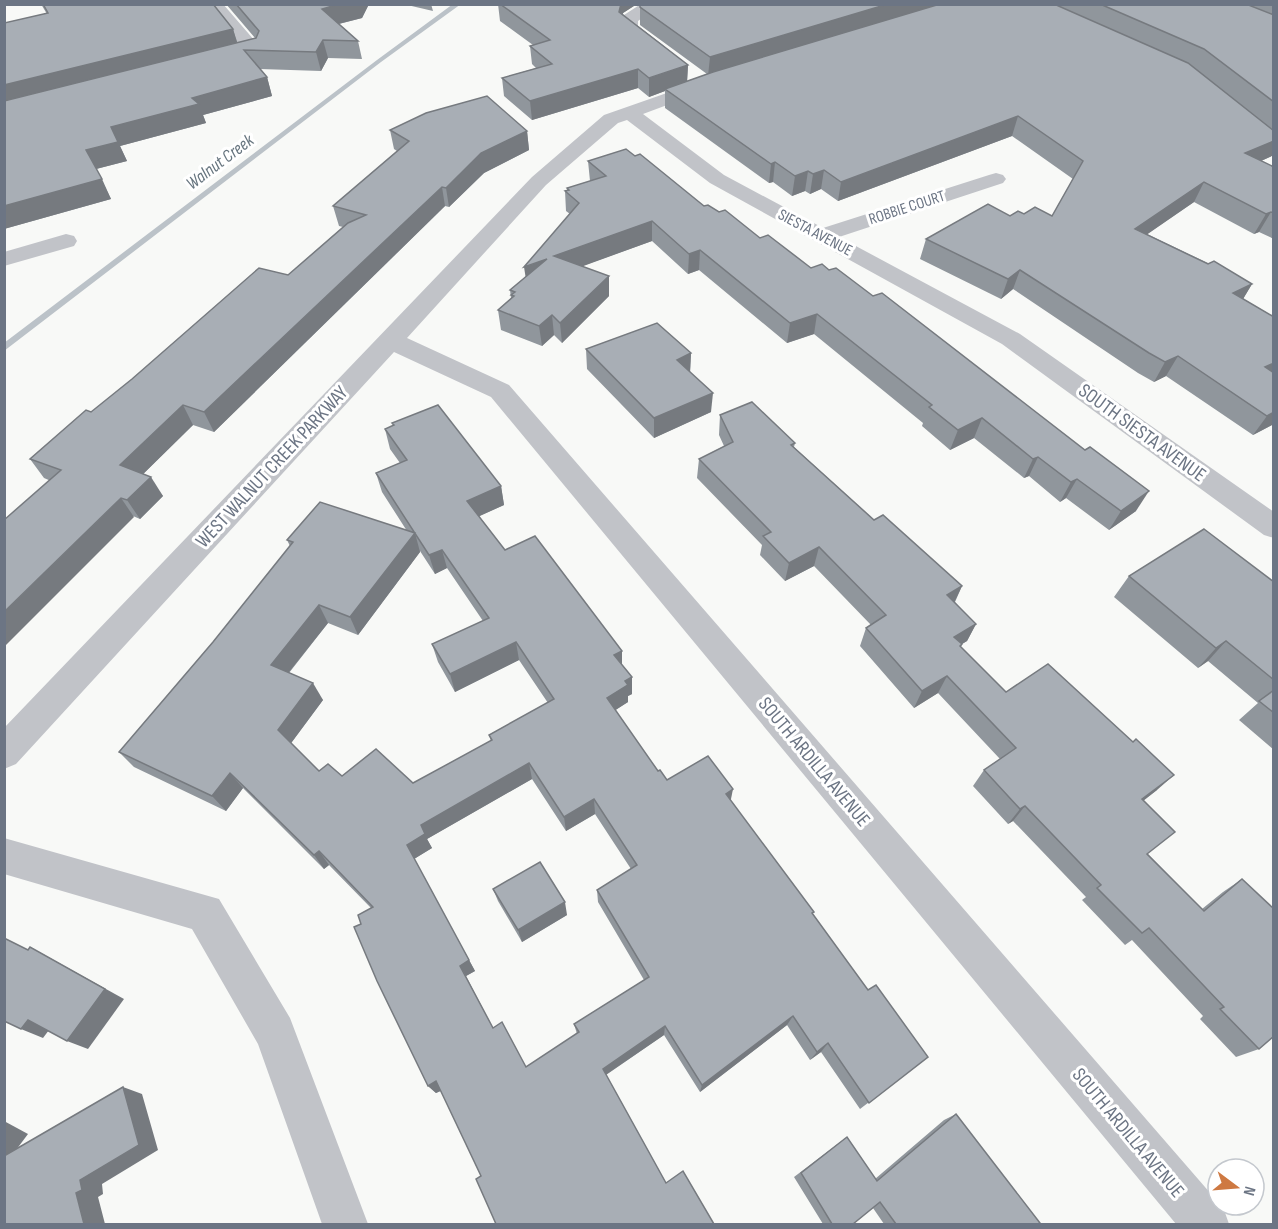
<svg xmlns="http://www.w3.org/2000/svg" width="1278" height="1229" font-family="'Sofia Sans Condensed',sans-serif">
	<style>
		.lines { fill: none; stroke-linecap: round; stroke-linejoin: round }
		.stream { fill: #bbc2c8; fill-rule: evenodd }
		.street { fill: #c1c3c8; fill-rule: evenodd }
		.wall { fill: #90969c; fill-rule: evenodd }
		.shaded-wall { fill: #767a7f }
		.building { fill: #a8aeb5; stroke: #767a7f; stroke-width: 1.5; fill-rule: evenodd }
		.labels { text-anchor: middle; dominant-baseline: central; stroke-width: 6; stroke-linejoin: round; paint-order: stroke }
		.far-street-label { font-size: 16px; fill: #6c7584; stroke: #fff }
		.far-water-label { font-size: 18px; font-style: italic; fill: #67757f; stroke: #fff }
		.street-label { font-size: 20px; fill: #6c7584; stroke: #fff }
	</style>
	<rect width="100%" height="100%" fill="#f8f9f7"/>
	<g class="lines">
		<path class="stream" d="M 453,4 L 461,4 L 381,62 L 4,351 L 4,343 L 377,60 Z"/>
		<g class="street">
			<path d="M 206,4 L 223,4 L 260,47 L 263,51 L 260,55 L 226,63 L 220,62 L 217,58 L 220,54 L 243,49 Z"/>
			<path d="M 641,4 L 661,4 L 638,21 L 638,26 L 663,45 L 666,49 L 663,53 L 651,53 L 621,28 L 624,15 Z"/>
			<path d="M 704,80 L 710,81 L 713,85 L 710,89 L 643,114 L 724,175 L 823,228 L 989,175 L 996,173 L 1003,175 L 1006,179 L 1003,183 L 839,237 L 1020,334 L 1274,512 L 1274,538 L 1264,535 L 1002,344 L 710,183 L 627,120 L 618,123 L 546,185 L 407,338 L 509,385 L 1218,1202 L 1218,1205 L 1223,1207 L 1229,1224 L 1176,1224 L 491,397 L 394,352 L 16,764 L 4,769 L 4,728 L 532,177 L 604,115 Z"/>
			<path d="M 66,234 L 74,236 L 77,241 L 74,246 L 4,266 L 4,252 Z"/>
			<path d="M 4,838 L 219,899 L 290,1018 L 368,1224 L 322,1224 L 258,1044 L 192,929 L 4,874 Z"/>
		</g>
	</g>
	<g class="wall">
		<path d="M 41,4 L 213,4 L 233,29 L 237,43 L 255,38 L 226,4 L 369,4 L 362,18 L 339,24 L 358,41 L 362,59 L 328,58 L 321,71 L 260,69 L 267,77 L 272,96 L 203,115 L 206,123 L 120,146 L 127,161 L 96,169 L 111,199 L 4,229 L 4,23 L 47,14 Z"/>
		<path d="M 403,4 L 431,4 L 433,11 Z"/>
		<path d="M 498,4 L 637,4 L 623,13 L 623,14 L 688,65 L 687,81 L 707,74 L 640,25 L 640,4 L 1274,4 L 1274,155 L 1261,161 L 1274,167 L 1274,239 L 1259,232 L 1254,234 L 1194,202 L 1147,234 L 1252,284 L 1243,299 L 1274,317 L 1274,424 L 1253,435 L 1166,376 L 1154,382 L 1138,373 L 1013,289 L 1001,299 L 920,259 L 926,239 L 1010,216 L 1024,214 L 1052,216 L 1073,179 L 1012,136 L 838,201 L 821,189 L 810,194 L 805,191 L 792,196 L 773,182 L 769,183 L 665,108 L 665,91 L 649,97 L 638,88 L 532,120 L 504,96 L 502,78 L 536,68 L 532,64 L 530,46 L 533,45 L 500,21 Z"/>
		<path d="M 390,130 L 527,131 L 529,150 L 484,173 L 449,207 L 445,206 L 214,432 L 193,425 L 143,474 L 163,496 L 140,519 L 44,478 L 30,459 L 91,412 L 288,275 L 343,227 L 339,226 L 333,206 L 397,151 L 394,149 Z"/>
		<path d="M 635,156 L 704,206 L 811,268 L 1136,511 L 1109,530 L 1066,498 L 1060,502 L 1029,476 L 1024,478 L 974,438 L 950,450 L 922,426 L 923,423 L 814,334 L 787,343 L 699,270 L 688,274 L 652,241 L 582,266 L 609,296 L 562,343 L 554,335 L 542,346 L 501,330 L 498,310 L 511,298 L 510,290 L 526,277 L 570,214 L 566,211 L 565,191 L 567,190 L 567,188 L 590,181 L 588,161 Z"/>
		<path d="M 586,349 L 691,353 L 690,372 L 711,412 L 654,438 L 587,369 Z"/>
		<path d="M 720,415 L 795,443 L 794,447 L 874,520 L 962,586 L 955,602 L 976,624 L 967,641 L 962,644 L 961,647 L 1006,692 L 1157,790 L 1143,801 L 1148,854 L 1202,909 L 1223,892 L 1242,879 L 1259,1049 L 1236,1057 L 1200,1019 L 1203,1016 L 1132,940 L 1125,945 L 1082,900 L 1086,897 L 1013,821 L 1008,824 L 973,786 L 984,770 L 1000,759 L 938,693 L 914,708 L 860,646 L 866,628 L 871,625 L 814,566 L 785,581 L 760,555 L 762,545 L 697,478 L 699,459 L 724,446 L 719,435 Z"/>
		<path d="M 392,423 L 501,486 L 504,505 L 479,516 L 505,550 L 622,665 L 632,677 L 632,694 L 628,696 L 628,702 L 615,710 L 658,771 L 667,780 L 731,801 L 868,990 L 928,1057 L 860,1109 L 821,1052 L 810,1060 L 787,1025 L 700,1092 L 664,1035 L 606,1075 L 666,1183 L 714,1224 L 481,1176 L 441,1091 L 436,1093 L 428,1086 L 361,924 L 371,908 L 329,865 L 324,869 L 243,788 L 226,811 L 134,767 L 119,752 L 213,642 L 290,546 L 287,540 L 407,531 L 382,492 L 376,473 L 400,463 L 390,449 L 385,429 L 393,426 ZM 420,551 L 435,574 L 447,568 L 483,621 L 432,644 L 438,662 L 455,692 L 519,660 L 548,703 L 489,735 L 491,741 L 413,783 L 342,776 L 319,771 L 291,743 L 323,700 L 289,673 L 328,623 L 358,635 L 420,552 ZM 532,779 L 566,831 L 595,814 L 631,869 L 597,890 L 598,902 L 644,980 L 574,1024 L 577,1034 L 526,1067 L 493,1028 L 466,976 L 475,971 L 414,859 L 432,848 L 427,839 Z"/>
		<path d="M 1129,576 L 1274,582 L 1274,750 L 1239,720 L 1258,703 L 1208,661 L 1198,668 L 1114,597 Z"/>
		<path d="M 493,889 L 567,915 L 522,942 L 498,901 Z"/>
		<path d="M 956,1114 L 1038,1224 L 884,1224 L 873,1208 L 853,1224 L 823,1224 L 794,1177 L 847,1137 L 875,1179 L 944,1120 Z"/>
	</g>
	<g class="shaded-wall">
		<path d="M 339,4 L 369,4 L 362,18 L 326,27 L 322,9 Z"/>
		<path d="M 621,4 L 637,4 L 623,13 L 620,30 L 619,12 Z"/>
		<path d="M 888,4 L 945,4 L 708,76 L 710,57 Z"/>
		<path d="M 233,29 L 239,48 L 4,107 L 4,85 Z"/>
		<path d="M 323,40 L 328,58 L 321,71 L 316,52 Z"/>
		<path d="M 688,65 L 687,83 L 665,89 L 665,91 L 649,97 L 649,78 Z"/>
		<path d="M 638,69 L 638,88 L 532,120 L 530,101 Z"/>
		<path d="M 267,77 L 272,96 L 203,115 L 206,123 L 120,146 L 127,161 L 96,169 L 86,150 L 111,127 L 192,98 Z"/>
		<path d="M 1018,116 L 1012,136 L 838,201 L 841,182 Z"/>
		<path d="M 527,131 L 529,150 L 484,173 L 449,207 L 446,188 L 481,153 Z"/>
		<path d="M 1274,141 L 1274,155 L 1234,173 L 1245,153 Z"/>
		<path d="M 775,162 L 773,182 L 769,183 L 771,164 Z"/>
		<path d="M 824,170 L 821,189 L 810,194 L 813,174 Z"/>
		<path d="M 808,171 L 805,191 L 792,196 L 795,176 Z"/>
		<path d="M 102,179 L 111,199 L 4,229 L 4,206 Z"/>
		<path d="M 1204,182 L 1194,202 L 1126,249 L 1135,229 Z"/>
		<path d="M 442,187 L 445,206 L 214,432 L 204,412 Z"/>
		<path d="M 1271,212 L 1259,232 L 1254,234 L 1266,214 Z"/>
		<path d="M 652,221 L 652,241 L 556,276 L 554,256 Z"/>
		<path d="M 700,250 L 699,270 L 688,274 L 689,254 Z"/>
		<path d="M 547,259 L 527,286 L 524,267 Z"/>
		<path d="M 1020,270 L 1013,289 L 1001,299 L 1008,279 Z"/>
		<path d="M 609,276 L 609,296 L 562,343 L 560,323 Z"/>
		<path d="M 1252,284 L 1240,304 L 1233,293 Z"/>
		<path d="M 817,314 L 814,334 L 787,343 L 790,323 Z"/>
		<path d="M 552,315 L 554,335 L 542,346 L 539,326 Z"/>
		<path d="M 691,353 L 690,373 L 677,360 Z"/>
		<path d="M 1178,356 L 1166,376 L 1154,382 L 1165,362 Z"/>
		<path d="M 1274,363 L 1274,375 L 1265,367 Z"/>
		<path d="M 713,393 L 711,412 L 654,438 L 654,418 Z"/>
		<path d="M 183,405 L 193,425 L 132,485 L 120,465 Z"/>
		<path d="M 1274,412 L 1274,424 L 1253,435 L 1267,416 Z"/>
		<path d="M 982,418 L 974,438 L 950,450 L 958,430 Z"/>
		<path d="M 1038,457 L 1029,476 L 1024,478 L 1033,459 Z"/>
		<path d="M 151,477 L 163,496 L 140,519 L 127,500 Z"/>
		<path d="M 1077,479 L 1066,498 L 1060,502 L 1071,482 Z"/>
		<path d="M 501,486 L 504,505 L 471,520 L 467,501 Z"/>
		<path d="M 1149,491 L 1136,511 L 1109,530 L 1121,511 Z"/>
		<path d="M 121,498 L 134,517 L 4,647 L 4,612 Z"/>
		<path d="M 415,533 L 420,552 L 358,635 L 350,617 Z"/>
		<path d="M 819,547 L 814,566 L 785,581 L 789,563 Z"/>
		<path d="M 442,550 L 447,568 L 435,574 L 429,555 Z"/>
		<path d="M 962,586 L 953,605 L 947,595 Z"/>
		<path d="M 319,605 L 328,623 L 281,682 L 271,665 Z"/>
		<path d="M 976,624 L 967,641 L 962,644 L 953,662 L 954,637 Z"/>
		<path d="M 1226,641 L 1208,661 L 1198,668 L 1216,648 Z"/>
		<path d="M 516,642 L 519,660 L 455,692 L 450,674 Z"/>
		<path d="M 622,651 L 622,668 L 614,655 Z"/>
		<path d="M 947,676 L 938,693 L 914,708 L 922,691 Z"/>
		<path d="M 632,677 L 632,694 L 628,696 L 628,702 L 608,715 L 607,698 L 625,681 Z"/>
		<path d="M 313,683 L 323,700 L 289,746 L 278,730 Z"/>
		<path d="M 529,763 L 532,779 L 427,839 L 432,848 L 414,859 L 407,845 L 421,825 Z"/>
		<path d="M 230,773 L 243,788 L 226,811 L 212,796 Z"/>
		<path d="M 1174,775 L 1157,790 L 1126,814 L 1142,799 Z"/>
		<path d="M 733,789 L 730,804 L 726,794 Z"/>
		<path d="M 594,799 L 595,814 L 566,831 L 564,817 Z"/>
		<path d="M 1025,806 L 1013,821 L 1008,824 L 1020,809 Z"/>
		<path d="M 319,851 L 329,865 L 324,869 L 314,855 Z"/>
		<path d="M 565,902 L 567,915 L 522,942 L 518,930 Z"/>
		<path d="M 30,947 L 124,999 L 88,1049 L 67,1041 Z"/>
		<path d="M 469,960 L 475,971 L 466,976 L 460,966 Z"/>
		<path d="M 793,1016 L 787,1025 L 700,1092 L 702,1085 Z"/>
		<path d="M 28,1020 L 49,1030 L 43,1038 L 21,1029 Z"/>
		<path d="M 665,1026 L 664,1035 L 604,1076 L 603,1069 Z"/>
		<path d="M 828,1043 L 821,1052 L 810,1060 L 817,1052 Z"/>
		<path d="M 436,1081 L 444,1089 L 436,1093 L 428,1086 Z"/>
		<path d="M 123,1087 L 142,1094 L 158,1150 L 102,1184 L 103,1194 L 98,1197 L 105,1224 L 84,1224 L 76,1193 L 80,1180 Z"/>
		<path d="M 4,1121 L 28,1134 L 4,1166 Z"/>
	</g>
	<g class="building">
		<path d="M 43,4 L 213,4 L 233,29 L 4,85 L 4,23 L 48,13 Z"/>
		<path d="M 236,4 L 339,4 L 322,9 L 358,41 L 323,40 L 316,52 L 244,50 L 267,77 L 192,98 L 199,104 L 111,127 L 118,142 L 86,150 L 102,179 L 4,206 L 4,101 L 256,38 L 259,31 Z"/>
		<path d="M 500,4 L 621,4 L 619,12 L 688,65 L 649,78 L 638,69 L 530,101 L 502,78 L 552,64 L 530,46 L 550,40 Z"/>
		<path d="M 640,4 L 888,4 L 710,57 L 640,7 Z"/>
		<path d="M 940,4 L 1054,4 L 1188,63 L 1274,131 L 1274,141 L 1245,153 L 1274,167 L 1274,213 L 1271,212 L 1266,214 L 1204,182 L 1135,229 L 1208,264 L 1214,261 L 1252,284 L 1233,293 L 1274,317 L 1274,363 L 1265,367 L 1274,373 L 1274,412 L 1267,416 L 1178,356 L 1165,362 L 1149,353 L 1020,270 L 1008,279 L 926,239 L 988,204 L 1010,216 L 1018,211 L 1024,214 L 1035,207 L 1052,216 L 1083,161 L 1018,116 L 841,182 L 824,170 L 813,174 L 808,171 L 795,176 L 775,162 L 771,164 L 665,89 L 713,72 Z"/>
		<path d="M 1100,4 L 1246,4 L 1274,15 L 1274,102 L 1204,49 Z"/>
		<path d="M 487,96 L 527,131 L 481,153 L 446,188 L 442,187 L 204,412 L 183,405 L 120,465 L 151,477 L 127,500 L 121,498 L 4,612 L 4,520 L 61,470 L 30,459 L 86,410 L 91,412 L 132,379 L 259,268 L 288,275 L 348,223 L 366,215 L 333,206 L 409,141 L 390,130 L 426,113 Z"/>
		<path d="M 626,149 L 635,156 L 640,154 L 704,206 L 708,205 L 719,212 L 725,210 L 760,238 L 768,235 L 811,268 L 822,264 L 829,270 L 836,268 L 873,296 L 882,293 L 1085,450 L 1090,447 L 1149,491 L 1121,511 L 1077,479 L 1071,482 L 1038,457 L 1033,459 L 982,418 L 958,430 L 929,407 L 932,405 L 817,314 L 790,323 L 700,250 L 689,254 L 652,221 L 554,256 L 609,276 L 560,323 L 552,315 L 539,326 L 498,310 L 514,296 L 511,295 L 515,292 L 510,290 L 547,259 L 524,267 L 579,203 L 565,191 L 569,190 L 567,188 L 606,176 L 588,161 Z"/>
		<path d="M 657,323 L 691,353 L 677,360 L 713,393 L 654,418 L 586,349 Z"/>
		<path d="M 752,402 L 795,443 L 791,445 L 874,520 L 883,515 L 962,586 L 947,595 L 976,624 L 954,637 L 962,644 L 960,646 L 1006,692 L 1048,664 L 1133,742 L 1136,739 L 1174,775 L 1142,799 L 1175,832 L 1147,854 L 1204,911 L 1242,879 L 1274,909 L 1274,1036 L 1259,1049 L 1220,1009 L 1224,1007 L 1149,928 L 1142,933 L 1097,888 L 1101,885 L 1025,806 L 1020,809 L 984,770 L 1016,748 L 947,676 L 922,691 L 866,628 L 886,615 L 819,547 L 789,563 L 763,536 L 771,532 L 699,459 L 733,442 L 720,415 Z"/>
		<path d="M 438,405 L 501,486 L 467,501 L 505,550 L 535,536 L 622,651 L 614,655 L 632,677 L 625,681 L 628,685 L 607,698 L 658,771 L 660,770 L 667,780 L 708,756 L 733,789 L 726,794 L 814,912 L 812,913 L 868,990 L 876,985 L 928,1057 L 869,1103 L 828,1043 L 817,1052 L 793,1016 L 702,1085 L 665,1026 L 603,1069 L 666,1183 L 683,1171 L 714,1224 L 496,1224 L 476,1179 L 481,1176 L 436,1081 L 428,1086 L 377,981 L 354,927 L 361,924 L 358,915 L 373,907 L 319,851 L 314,855 L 230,773 L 212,796 L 119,752 L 213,642 L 293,542 L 287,540 L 320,502 L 415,533 L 350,617 L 319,605 L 271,665 L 313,683 L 278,730 L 319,771 L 328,764 L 342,776 L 376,749 L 413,783 L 492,740 L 489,735 L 554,699 L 516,642 L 450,674 L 432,644 L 489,618 L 442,550 L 429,555 L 376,473 L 407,460 L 385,429 L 394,425 L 392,423 ZM 529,763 L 564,817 L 594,799 L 637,865 L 597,890 L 649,977 L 574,1024 L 579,1032 L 526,1067 L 502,1022 L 493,1028 L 460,966 L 469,960 L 407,845 L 425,834 L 421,825 Z"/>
		<path d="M 1204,529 L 1274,582 L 1274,680 L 1226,641 L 1216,648 L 1129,576 Z"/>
		<path d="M 1274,690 L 1274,713 L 1259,701 Z"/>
		<path d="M 540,862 L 565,902 L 518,930 L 493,889 Z"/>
		<path d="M 4,938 L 28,950 L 30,947 L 105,989 L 67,1041 L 28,1020 L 21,1029 L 4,1021 Z"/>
		<path d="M 123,1087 L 139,1145 L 80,1180 L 82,1190 L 76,1193 L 84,1224 L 4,1224 L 4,1156 Z"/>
		<path d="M 956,1114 L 1040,1223 L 1038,1224 L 896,1224 L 880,1202 L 853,1224 L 832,1224 L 801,1173 L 847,1137 L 877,1181 Z"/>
	</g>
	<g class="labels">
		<g class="far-street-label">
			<text transform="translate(907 208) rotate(-18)">ROBBIE COURT</text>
			<text transform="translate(815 233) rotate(28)">SIESTA AVENUE</text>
		</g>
		<g class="far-water-label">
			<text transform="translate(220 162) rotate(-37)">Walnut Creek</text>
		</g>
		<g class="street-label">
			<text transform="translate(1142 433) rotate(36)">SOUTH SIESTA AVENUE</text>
			<text transform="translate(272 467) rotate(-47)">WEST WALNUT CREEK PARKWAY</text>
			<text transform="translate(814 762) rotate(50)">SOUTH ARDILLA AVENUE</text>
			<text transform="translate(1128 1133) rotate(50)">SOUTH ARDILLA AVENUE</text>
		</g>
	</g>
	<rect width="1278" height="1229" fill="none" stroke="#6c7584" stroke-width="12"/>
	<g transform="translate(1236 1187) rotate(106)"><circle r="28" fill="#ffffff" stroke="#c4c8ce" stroke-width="1.5"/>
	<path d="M0-4.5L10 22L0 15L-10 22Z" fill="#ce7942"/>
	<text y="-9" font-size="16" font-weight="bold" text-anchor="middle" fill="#6c7584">N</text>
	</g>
</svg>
